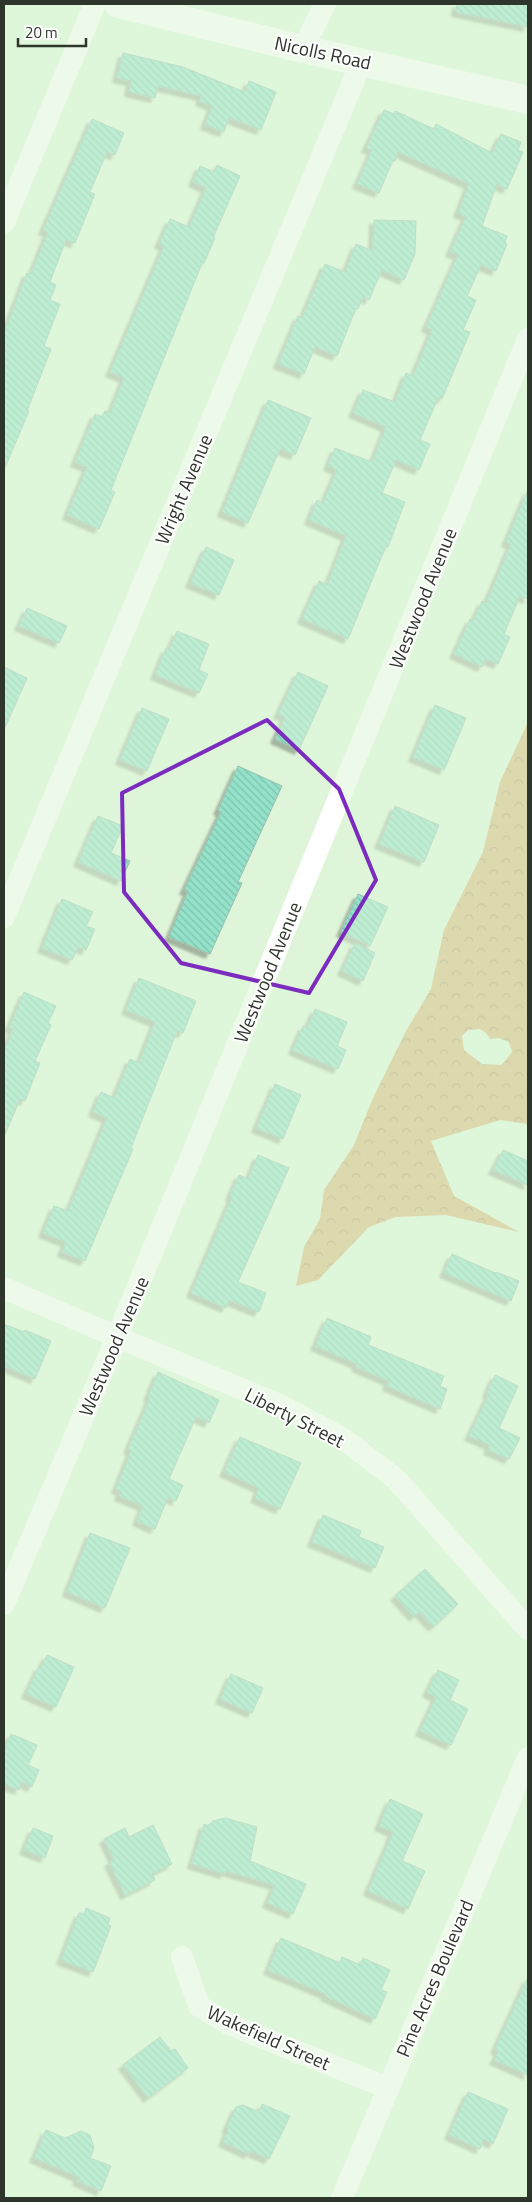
<svg xmlns="http://www.w3.org/2000/svg" width="532" height="2202" font-family="'Titillium Web',sans-serif">
	<style>
		.forest { fill: url(#forest-crowns); fill-rule: evenodd }
		.building { fill: url(#building-back-hatch); stroke: #9abfb2; filter: url(#shadow) }
		.lines { fill: none; stroke-linecap: round; stroke-linejoin: round }
		.street { stroke: #fff; stroke-width: 22 }
		.secondary { stroke: #fff; stroke-width: 28 }
		.marked { fill: none; stroke: #7b2cbf; stroke-width: 4; stroke-linejoin: round }
		.labels { text-anchor: middle; dominant-baseline: central; stroke-width: 4; stroke-linejoin: round; paint-order: stroke }
		.street-label { font-size: 19px; fill: #2e362c; stroke: #fff }
	</style>
	<defs>
		<pattern id="forest-crowns" width="20" height="18" patternUnits="userSpaceOnUse" patternTransform="scale(1.25)"><rect width="20" height="18" fill="#dcb57d"/><path d="M2 6a3 3 0 1 1 6 0M12 15a3 3 0 1 1 6 0" fill="none" stroke="#b39467"/></pattern>
		<pattern id="building-back-hatch" width="6" height="6" patternUnits="userSpaceOnUse" patternTransform="scale(1.25)"><rect width="6" height="6" fill="#94e2c9"/><path d="M-1 5l2 2M0 0l6 6M5-1l2 2" fill="none" stroke="#80c2ad"/></pattern>
		<filter id="shadow"><feDropShadow dx="-4.5" dy="4.5" stdDeviation="1" flood-color="#0004"/></filter>
	</defs>
	<rect width="100%" height="100%" fill="#def5d9"/>
	<path class="forest" d="M 528,722 L 528,1124 L 500,1120 L 431,1141 L 454,1196 L 519,1232 L 446,1215 L 396,1217 L 369,1227 L 318,1280 L 296,1286 L 304,1247 L 320,1219 L 324,1190 L 354,1145 L 373,1098 L 406,1031 L 431,989 L 444,930 L 483,852 L 500,782 ZM 480,1029 L 486,1033 L 490,1039 L 499,1038 L 509,1042 L 512,1052 L 502,1065 L 482,1064 L 464,1050 L 462,1036 L 468,1030 Z"/>
	<g class="building">
		<path d="M 457,4 L 528,4 L 528,27 L 456,12 Z"/>
		<path d="M 123,53 L 183,67 L 245,92 L 249,81 L 276,92 L 261,130 L 229,118 L 224,132 L 205,125 L 212,106 L 200,101 L 202,96 L 158,86 L 155,98 L 129,92 L 131,81 L 117,78 Z"/>
		<path d="M 384,110 L 394,114 L 395,111 L 434,129 L 436,124 L 492,153 L 501,134 L 521,142 L 518,150 L 523,152 L 507,189 L 497,184 L 482,226 L 507,236 L 505,242 L 507,244 L 496,271 L 481,265 L 467,296 L 476,300 L 463,330 L 470,332 L 442,399 L 438,398 L 420,440 L 430,444 L 419,470 L 396,460 L 382,493 L 405,502 L 388,547 L 386,546 L 348,639 L 302,619 L 319,581 L 327,585 L 346,536 L 309,520 L 317,500 L 323,503 L 337,470 L 328,466 L 335,448 L 372,462 L 386,427 L 353,413 L 363,390 L 395,402 L 406,373 L 413,376 L 432,330 L 426,327 L 458,255 L 450,252 L 466,216 L 458,213 L 469,184 L 398,152 L 395,161 L 393,160 L 379,193 L 357,184 L 372,150 L 366,148 Z"/>
		<path d="M 92,119 L 124,133 L 115,155 L 107,152 L 90,192 L 95,194 L 75,243 L 66,240 L 50,282 L 56,285 L 50,300 L 60,304 L 44,346 L 51,349 L 27,411 L 29,411 L 4,470 L 4,333 L 27,273 L 31,274 L 48,232 L 43,230 Z"/>
		<path d="M 217,165 L 240,176 L 213,238 L 215,238 L 204,263 L 202,263 L 111,490 L 115,492 L 99,529 L 67,515 L 87,467 L 75,462 L 95,414 L 102,417 L 105,411 L 110,413 L 124,378 L 110,372 L 164,246 L 159,244 L 170,219 L 189,227 L 206,188 L 193,182 L 200,166 L 214,172 Z"/>
		<path d="M 374,220 L 416,221 L 415,254 L 404,280 L 382,270 L 369,300 L 363,297 L 358,309 L 356,308 L 337,356 L 315,347 L 304,374 L 278,364 L 298,316 L 302,318 L 325,264 L 345,272 L 356,244 L 373,251 Z"/>
		<path d="M 268,400 L 311,418 L 295,455 L 280,449 L 248,523 L 222,512 Z"/>
		<path d="M 528,490 L 528,599 L 520,596 L 504,634 L 510,637 L 498,664 L 486,659 L 482,667 L 454,654 L 470,619 L 474,620 L 482,601 L 486,603 L 511,544 L 506,542 Z"/>
		<path d="M 206,547 L 234,560 L 219,595 L 190,583 Z"/>
		<path d="M 27,608 L 67,626 L 59,643 L 19,626 Z"/>
		<path d="M 177,631 L 209,644 L 199,670 L 208,674 L 199,693 L 155,675 L 166,648 L 169,650 Z"/>
		<path d="M 4,667 L 27,678 L 4,730 Z"/>
		<path d="M 298,672 L 328,686 L 299,750 L 275,739 L 285,717 L 278,714 Z"/>
		<path d="M 435,705 L 466,718 L 444,770 L 413,757 Z"/>
		<path d="M 142,708 L 169,719 L 147,771 L 120,760 Z"/>
		<path d="M 238,766 L 282,786 L 238,882 L 242,883 L 210,954 L 169,937 L 188,891 L 184,890 L 221,812 L 218,810 Z"/>
		<path d="M 395,806 L 439,825 L 424,862 L 379,844 Z"/>
		<path d="M 98,816 L 123,826 L 111,853 L 130,861 L 121,881 L 78,862 Z"/>
		<path d="M 358,894 L 388,907 L 370,946 L 341,932 Z"/>
		<path d="M 62,899 L 93,912 L 86,926 L 95,929 L 86,950 L 78,947 L 72,960 L 42,948 Z"/>
		<path d="M 355,943 L 375,953 L 363,981 L 342,971 Z"/>
		<path d="M 139,978 L 196,1001 L 183,1033 L 177,1031 L 131,1148 L 133,1149 L 85,1261 L 62,1252 L 66,1242 L 43,1233 L 54,1206 L 68,1211 L 107,1118 L 93,1112 L 101,1092 L 114,1098 L 130,1059 L 139,1063 L 155,1022 L 126,1010 Z"/>
		<path d="M 24,992 L 56,1006 L 48,1023 L 51,1025 L 35,1061 L 40,1063 L 25,1101 L 20,1099 L 4,1137 L 4,1052 L 13,1029 L 9,1028 Z"/>
		<path d="M 315,1009 L 347,1022 L 337,1046 L 346,1050 L 338,1069 L 293,1050 L 303,1026 L 307,1028 Z"/>
		<path d="M 275,1084 L 301,1095 L 283,1139 L 256,1128 Z"/>
		<path d="M 503,1150 L 528,1161 L 528,1185 L 493,1170 Z"/>
		<path d="M 258,1155 L 289,1168 L 238,1282 L 266,1293 L 259,1312 L 229,1300 L 226,1308 L 191,1293 L 232,1197 L 230,1196 L 239,1175 L 248,1179 Z"/>
		<path d="M 452,1254 L 495,1273 L 496,1272 L 519,1281 L 511,1301 L 444,1273 Z"/>
		<path d="M 327,1318 L 371,1337 L 368,1345 L 444,1376 L 440,1386 L 447,1389 L 440,1409 L 387,1386 L 389,1381 L 356,1367 L 357,1364 L 315,1346 Z"/>
		<path d="M 4,1324 L 24,1332 L 25,1330 L 51,1341 L 35,1379 L 4,1366 Z"/>
		<path d="M 158,1372 L 219,1400 L 209,1423 L 196,1417 L 169,1479 L 183,1485 L 176,1501 L 168,1497 L 155,1529 L 137,1521 L 143,1506 L 119,1496 L 121,1491 L 116,1489 L 131,1451 L 128,1449 L 150,1398 L 148,1397 Z"/>
		<path d="M 495,1375 L 518,1386 L 499,1428 L 520,1438 L 509,1459 L 488,1450 L 490,1445 L 469,1436 L 489,1394 L 487,1393 Z"/>
		<path d="M 240,1437 L 301,1463 L 280,1509 L 255,1498 L 259,1488 L 224,1472 Z"/>
		<path d="M 323,1515 L 361,1531 L 359,1537 L 384,1547 L 375,1568 L 312,1542 Z"/>
		<path d="M 90,1533 L 130,1548 L 105,1608 L 67,1592 Z"/>
		<path d="M 425,1569 L 458,1604 L 433,1627 L 419,1612 L 414,1617 L 395,1596 Z"/>
		<path d="M 47,1655 L 74,1667 L 56,1707 L 26,1694 L 39,1666 L 41,1668 Z"/>
		<path d="M 438,1670 L 459,1680 L 450,1700 L 468,1709 L 451,1745 L 420,1731 L 436,1697 L 427,1692 Z"/>
		<path d="M 231,1674 L 263,1688 L 252,1713 L 220,1699 Z"/>
		<path d="M 11,1734 L 37,1745 L 28,1765 L 39,1770 L 32,1787 L 22,1782 L 19,1790 L 4,1784 L 4,1751 Z"/>
		<path d="M 390,1799 L 423,1814 L 402,1861 L 425,1871 L 408,1909 L 368,1891 L 393,1832 L 379,1826 Z"/>
		<path d="M 225,1818 L 257,1827 L 250,1861 L 306,1884 L 293,1914 L 267,1903 L 275,1885 L 226,1871 L 224,1874 L 192,1864 L 204,1824 L 208,1826 L 213,1821 Z"/>
		<path d="M 153,1825 L 172,1864 L 152,1874 L 155,1880 L 125,1895 L 109,1862 L 114,1860 L 104,1839 L 125,1828 L 129,1837 Z"/>
		<path d="M 33,1828 L 53,1836 L 45,1858 L 24,1850 Z"/>
		<path d="M 86,1908 L 110,1918 L 108,1925 L 111,1926 L 93,1972 L 61,1960 L 79,1913 L 84,1915 Z"/>
		<path d="M 281,1938 L 340,1963 L 342,1957 L 360,1965 L 363,1958 L 390,1970 L 381,1990 L 387,1992 L 375,2019 L 325,1996 L 326,1994 L 268,1970 Z"/>
		<path d="M 528,1977 L 528,2075 L 494,2060 L 499,2051 L 495,2049 Z"/>
		<path d="M 160,2037 L 171,2051 L 175,2049 L 188,2068 L 148,2098 L 123,2065 Z"/>
		<path d="M 468,2092 L 508,2109 L 493,2144 L 484,2139 L 480,2149 L 449,2135 Z"/>
		<path d="M 262,2104 L 290,2116 L 269,2159 L 250,2151 L 249,2154 L 223,2142 L 228,2130 L 227,2127 L 236,2107 L 243,2105 L 259,2112 Z"/>
		<path d="M 46,2130 L 65,2138 L 81,2131 L 90,2135 L 94,2148 L 90,2158 L 111,2166 L 101,2191 L 77,2181 L 79,2177 L 34,2158 Z"/>
	</g>
	<g class="lines">
		<g class="street">
			<path d="M 303,49 L 325,4"/>
			<path d="M 4,222 L 95,4"/>
			<path d="M 4,917 L 362,61"/>
			<path d="M 4,1288 L 117,1337 L 282,1406 L 342,1438 L 396,1479 L 528,1629"/>
			<path d="M 4,1604 L 117,1337 L 528,339"/>
			<path d="M 182,1957 L 199,2006 L 229,2024 L 388,2088"/>
			<path d="M 342,2198 L 528,1758"/>
		</g>
		<path class="secondary" d="M 118,4 L 303,49 L 528,100"/>
	</g>
	<path d="M0 0H532V2202H0ZM 267,720 L 339,789 L 376,880 L 309,993 L 181,963 L 124,892 L 122,793 Z" fill="#def5d9" fill-opacity=".55" fill-rule="evenodd"/>
	<path class="marked" d="M 267,720 L 339,789 L 376,880 L 309,993 L 181,963 L 124,892 L 122,793 Z"/>
	<g class="labels">
		<g class="street-label">
			<text transform="translate(323 52) rotate(12)">Nicolls Road</text>
			<text transform="translate(183 489) rotate(-67)">Wright Avenue</text>
			<text transform="translate(422 598) rotate(-68)">Westwood Avenue</text>
			<text transform="translate(267 972) rotate(-68)">Westwood Avenue</text>
			<text transform="translate(113 1346) rotate(-67)">Westwood Avenue</text>
			<text transform="translate(295 1417) rotate(27)">Liberty Street</text>
			<text transform="translate(434 1978) rotate(-67)">Pine Acres Boulevard</text>
			<text transform="translate(269 2037) rotate(24)">Wakefield Street</text>
		</g>
	</g>
	<rect width="532" height="2202" fill="none" stroke="#2e362c" stroke-width="10"/>
	<path d="M18 38v8h68v-8" fill="none" stroke="#2e362c" stroke-width="2.5"/>
	<text x="25" y="38" font-size="15" fill="#2e362c" stroke="#ffffff" stroke-width="4" paint-order="stroke">20 m</text>
</svg>
